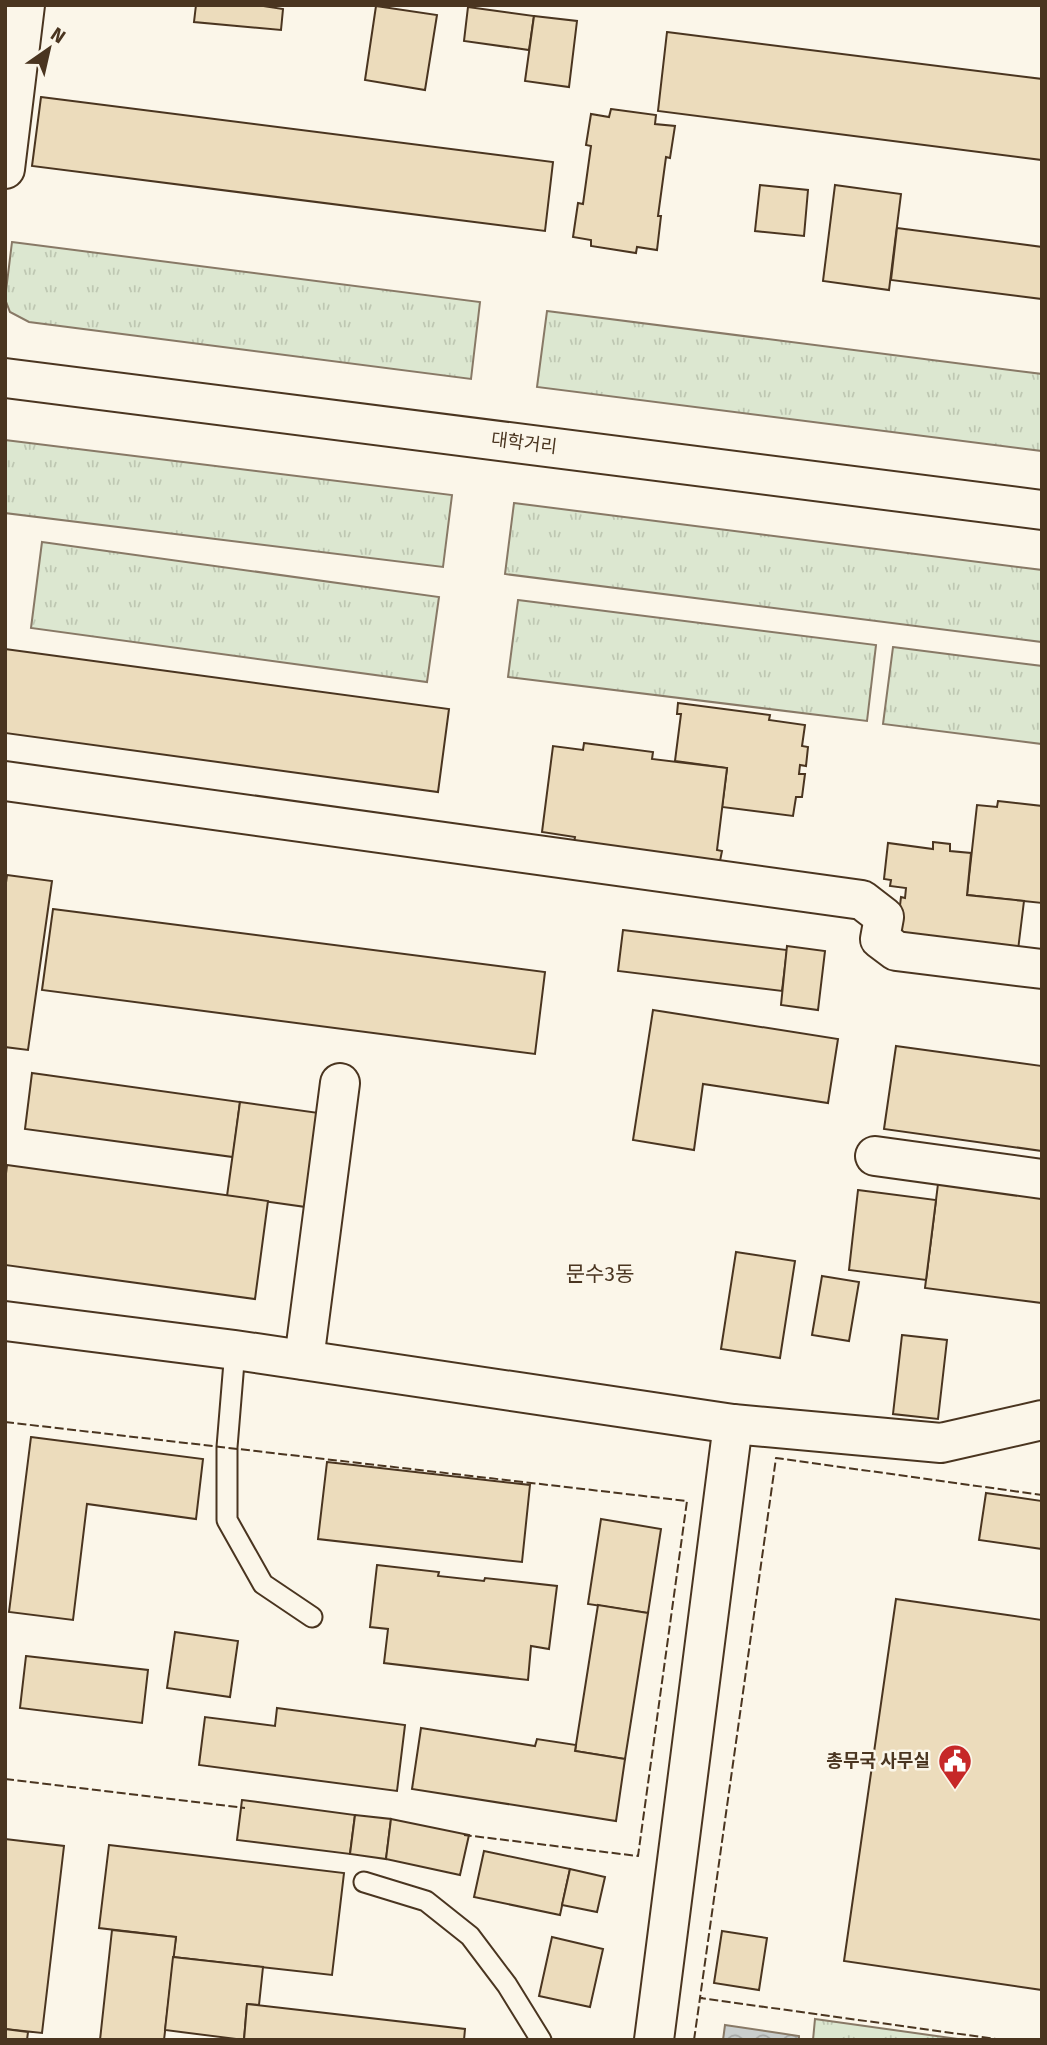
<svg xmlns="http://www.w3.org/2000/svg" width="1047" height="2045" font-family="'Fira Sans','Noto Sans KR',sans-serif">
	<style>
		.grass { fill: url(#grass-tufts); stroke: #887966; stroke-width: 2 }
		.water { fill: url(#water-waves); stroke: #887966; stroke-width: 2 }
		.building { fill: #ecdcbc; stroke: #4a3520; stroke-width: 2 }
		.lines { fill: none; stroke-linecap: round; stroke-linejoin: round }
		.lane-casing { stroke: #4a3520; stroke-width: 23 }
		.street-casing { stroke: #4a3520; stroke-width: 42 }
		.primary-casing { stroke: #4a3520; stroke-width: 42 }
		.lane { stroke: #fbf6e9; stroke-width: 19 }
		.street { stroke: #fbf6e9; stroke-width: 38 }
		.primary { stroke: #fbf6e9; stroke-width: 38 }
		.fence { stroke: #4a3520; stroke-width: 2; stroke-dasharray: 9 3.5; stroke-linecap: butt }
		.labels { text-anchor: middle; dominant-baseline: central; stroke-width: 5; stroke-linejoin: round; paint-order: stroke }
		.street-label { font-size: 18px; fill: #4a3520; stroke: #fbf6e9 }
		.poi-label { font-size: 18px; font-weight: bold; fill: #4a3520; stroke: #fbf6e9; text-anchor: end }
		.quarter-label { font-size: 21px; fill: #4a3520; stroke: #fbf6e9 }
	</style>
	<defs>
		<pattern id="grass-tufts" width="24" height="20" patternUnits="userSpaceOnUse" patternTransform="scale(1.75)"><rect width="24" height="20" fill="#dce7d0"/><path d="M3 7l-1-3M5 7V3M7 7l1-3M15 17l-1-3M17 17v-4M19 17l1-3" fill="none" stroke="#bec7b2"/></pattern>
		<pattern id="water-waves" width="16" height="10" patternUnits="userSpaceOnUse" patternTransform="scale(1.75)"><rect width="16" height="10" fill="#c9cecd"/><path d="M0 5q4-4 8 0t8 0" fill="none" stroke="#a5a8a6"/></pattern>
	</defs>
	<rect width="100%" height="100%" fill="#fbf6e9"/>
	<g class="grass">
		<path d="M 12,242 L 480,302 L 471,379 L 29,322 L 10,312 L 5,299 Z"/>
		<path d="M 547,311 L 1042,374 L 1042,451 L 537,387 Z"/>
		<path d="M 5,440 L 452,495 L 443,567 L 5,513 Z"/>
		<path d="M 514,503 L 1042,570 L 1042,642 L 505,574 Z"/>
		<path d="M 42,542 L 439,597 L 427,682 L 31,628 Z"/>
		<path d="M 518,600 L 876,645 L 867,721 L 508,677 Z"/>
		<path d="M 893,647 L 1042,666 L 1042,744 L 883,724 Z"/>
		<path d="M 815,2019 L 965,2040 L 813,2040 Z"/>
	</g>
	<path class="water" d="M 725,2025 L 799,2036 L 799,2040 L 723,2040 Z"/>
	<g class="building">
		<path d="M 196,5 L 257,5 L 283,9 L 281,30 L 194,22 Z"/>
		<path d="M 376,6 L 437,15 L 425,90 L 365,80 Z"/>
		<path d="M 468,7 L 534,16 L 529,50 L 464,41 Z"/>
		<path d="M 534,16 L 577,21 L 569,87 L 525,81 Z"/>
		<path d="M 667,32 L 1042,79 L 1042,160 L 658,111 Z"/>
		<path d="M 41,97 L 553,162 L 545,231 L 32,166 Z"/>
		<path d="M 611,109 L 656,115 L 655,124 L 675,126 L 670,158 L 666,157 L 658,216 L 661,216 L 657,250 L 637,247 L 636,253 L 591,246 L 591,240 L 573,237 L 578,203 L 583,204 L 591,146 L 586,145 L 591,114 L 609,117 Z"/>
		<path d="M 760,185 L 808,190 L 804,236 L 755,231 Z"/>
		<path d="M 835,185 L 901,194 L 889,290 L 823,281 Z"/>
		<path d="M 897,228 L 1042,247 L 1042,299 L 891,280 Z"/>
		<path d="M 5,649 L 449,709 L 438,792 L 5,733 Z"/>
		<path d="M 678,703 L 770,715 L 769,720 L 805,725 L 802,746 L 808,747 L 806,766 L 800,765 L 799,774 L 805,774 L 802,797 L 796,797 L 793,816 L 722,807 L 727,768 L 675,761 L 681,714 L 677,714 Z"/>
		<path d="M 584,743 L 653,752 L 652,759 L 727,768 L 717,850 L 722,851 L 720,861 L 574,842 L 575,837 L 542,832 L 553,746 L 583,750 Z"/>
		<path d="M 998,801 L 1042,806 L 1042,903 L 967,895 L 977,805 L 997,807 Z"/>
		<path d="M 933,842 L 950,844 L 950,851 L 971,853 L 967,895 L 1024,901 L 1018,950 L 901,937 L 897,931 L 901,897 L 905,898 L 906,888 L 890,886 L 891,880 L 884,879 L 888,843 L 933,849 Z"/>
		<path d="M 7,875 L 52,881 L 28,1050 L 5,1047 L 5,890 Z"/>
		<path d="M 53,909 L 545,972 L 535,1054 L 42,990 Z"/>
		<path d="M 623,930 L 787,950 L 782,991 L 618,971 Z"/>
		<path d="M 787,946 L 825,951 L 818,1010 L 781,1005 Z"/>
		<path d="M 653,1010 L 838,1039 L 828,1103 L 703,1084 L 694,1150 L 633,1140 Z"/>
		<path d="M 896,1046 L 1042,1066 L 1042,1151 L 884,1129 Z"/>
		<path d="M 32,1073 L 240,1102 L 233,1157 L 25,1129 Z"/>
		<path d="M 240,1102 L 326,1114 L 313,1208 L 227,1196 Z"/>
		<path d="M 7,1165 L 268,1201 L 255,1299 L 5,1265 L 5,1182 Z"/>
		<path d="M 938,1184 L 1042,1197 L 1042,1303 L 925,1288 Z"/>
		<path d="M 858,1190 L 936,1200 L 926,1280 L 849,1270 Z"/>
		<path d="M 736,1252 L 795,1261 L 780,1358 L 721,1349 Z"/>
		<path d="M 822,1276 L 859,1282 L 849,1341 L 812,1335 Z"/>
		<path d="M 902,1335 L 947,1340 L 938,1419 L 893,1414 Z"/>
		<path d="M 31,1437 L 203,1459 L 196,1519 L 87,1504 L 73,1620 L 9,1612 Z"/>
		<path d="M 327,1462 L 530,1485 L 522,1562 L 318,1539 Z"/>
		<path d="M 986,1493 L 1042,1501 L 1042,1549 L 979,1540 Z"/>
		<path d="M 601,1519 L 661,1529 L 648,1613 L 588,1604 Z"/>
		<path d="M 377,1565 L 439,1572 L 438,1576 L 484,1581 L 485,1578 L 557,1586 L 549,1649 L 531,1646 L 528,1680 L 384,1663 L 388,1629 L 370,1627 Z"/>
		<path d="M 896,1599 L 1042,1620 L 1042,1990 L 844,1961 Z"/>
		<path d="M 598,1605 L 648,1613 L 625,1759 L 575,1751 Z"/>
		<path d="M 175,1632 L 238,1641 L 230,1697 L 167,1688 Z"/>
		<path d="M 26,1656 L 148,1670 L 142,1723 L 20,1708 Z"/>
		<path d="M 277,1708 L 405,1725 L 397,1791 L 199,1765 L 205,1717 L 275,1726 Z"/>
		<path d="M 421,1728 L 535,1746 L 537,1739 L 576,1745 L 575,1751 L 625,1759 L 616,1821 L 412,1789 Z"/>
		<path d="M 242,1800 L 355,1815 L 350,1854 L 237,1840 Z"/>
		<path d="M 355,1815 L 391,1819 L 386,1859 L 350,1854 Z"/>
		<path d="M 391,1819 L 469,1835 L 460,1875 L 386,1859 Z"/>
		<path d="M 5,1839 L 64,1846 L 42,2033 L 5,2029 Z"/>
		<path d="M 109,1845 L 344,1873 L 332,1975 L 173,1957 L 176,1937 L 99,1928 Z"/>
		<path d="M 484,1851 L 570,1869 L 560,1915 L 474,1897 Z"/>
		<path d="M 570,1869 L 605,1877 L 597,1912 L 562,1905 Z"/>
		<path d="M 112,1930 L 176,1937 L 164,2040 L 100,2040 Z"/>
		<path d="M 722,1931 L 767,1938 L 759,1990 L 714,1983 Z"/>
		<path d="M 552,1937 L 603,1949 L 590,2007 L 539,1996 Z"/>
		<path d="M 173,1957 L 263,1967 L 259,2005 L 247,2004 L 244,2040 L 165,2030 Z"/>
		<path d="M 247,2004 L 465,2029 L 464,2040 L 244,2040 Z"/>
		<path d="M 5,2029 L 28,2032 L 27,2040 L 5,2040 Z"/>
	</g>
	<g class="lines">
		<g class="lane-casing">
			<g id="lane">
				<path d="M 235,1350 L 227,1447 L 227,1520 L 263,1584 L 312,1617"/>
				<path d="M 364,1882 L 426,1901 L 470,1936 L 507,1985 L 541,2040"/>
			</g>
		</g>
		<g class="street-casing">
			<g id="street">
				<path d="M 5,169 L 25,5"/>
				<path d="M 5,781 L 862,900 L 884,917 L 880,939 L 896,951 L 1042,969"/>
				<path d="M 875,1156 L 1042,1179"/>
				<path d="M 5,1321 L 235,1350 L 733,1424 L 941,1443 L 1042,1420"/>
				<path d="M 304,1360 L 340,1083"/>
				<path d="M 654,2040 L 733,1424"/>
			</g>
		</g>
		<g class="primary-casing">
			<path id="primary" d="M 5,378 L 1042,510"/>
		</g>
		<use href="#lane" class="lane"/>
		<use href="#street" class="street"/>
		<use href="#primary" class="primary"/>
		<g class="fence">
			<path d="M 5,1422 L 687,1501 L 638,1856 L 464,1835"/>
			<path d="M 5,1779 L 245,1808"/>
			<path d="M 694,2040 L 700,1998 L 703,1998"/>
			<path d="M 1003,2040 L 700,1998 L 776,1458 L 1042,1495"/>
		</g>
	</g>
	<defs>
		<g id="civic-pin" transform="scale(1.75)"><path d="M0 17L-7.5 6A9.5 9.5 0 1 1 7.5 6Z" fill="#c62828" stroke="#fbf6e9"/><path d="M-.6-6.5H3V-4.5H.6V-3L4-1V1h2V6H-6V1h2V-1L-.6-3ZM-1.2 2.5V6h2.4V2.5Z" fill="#fff"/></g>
	</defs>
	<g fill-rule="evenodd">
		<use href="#civic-pin" x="955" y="1761"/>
	</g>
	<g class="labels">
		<g class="street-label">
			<text transform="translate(524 443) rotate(7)">대학거리</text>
		</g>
		<g class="poi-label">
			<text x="930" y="1761">총무국 사무실</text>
		</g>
		<g class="quarter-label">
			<text x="600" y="1274">문수3동</text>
		</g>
	</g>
	<rect width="1047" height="2045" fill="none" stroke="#4a3520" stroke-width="14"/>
	<g transform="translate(49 49) rotate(34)" stroke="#fbf6e9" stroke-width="5" paint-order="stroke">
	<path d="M0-5L12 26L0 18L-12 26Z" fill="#4a3520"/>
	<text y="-10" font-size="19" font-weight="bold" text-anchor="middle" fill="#4a3520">N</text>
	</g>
</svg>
